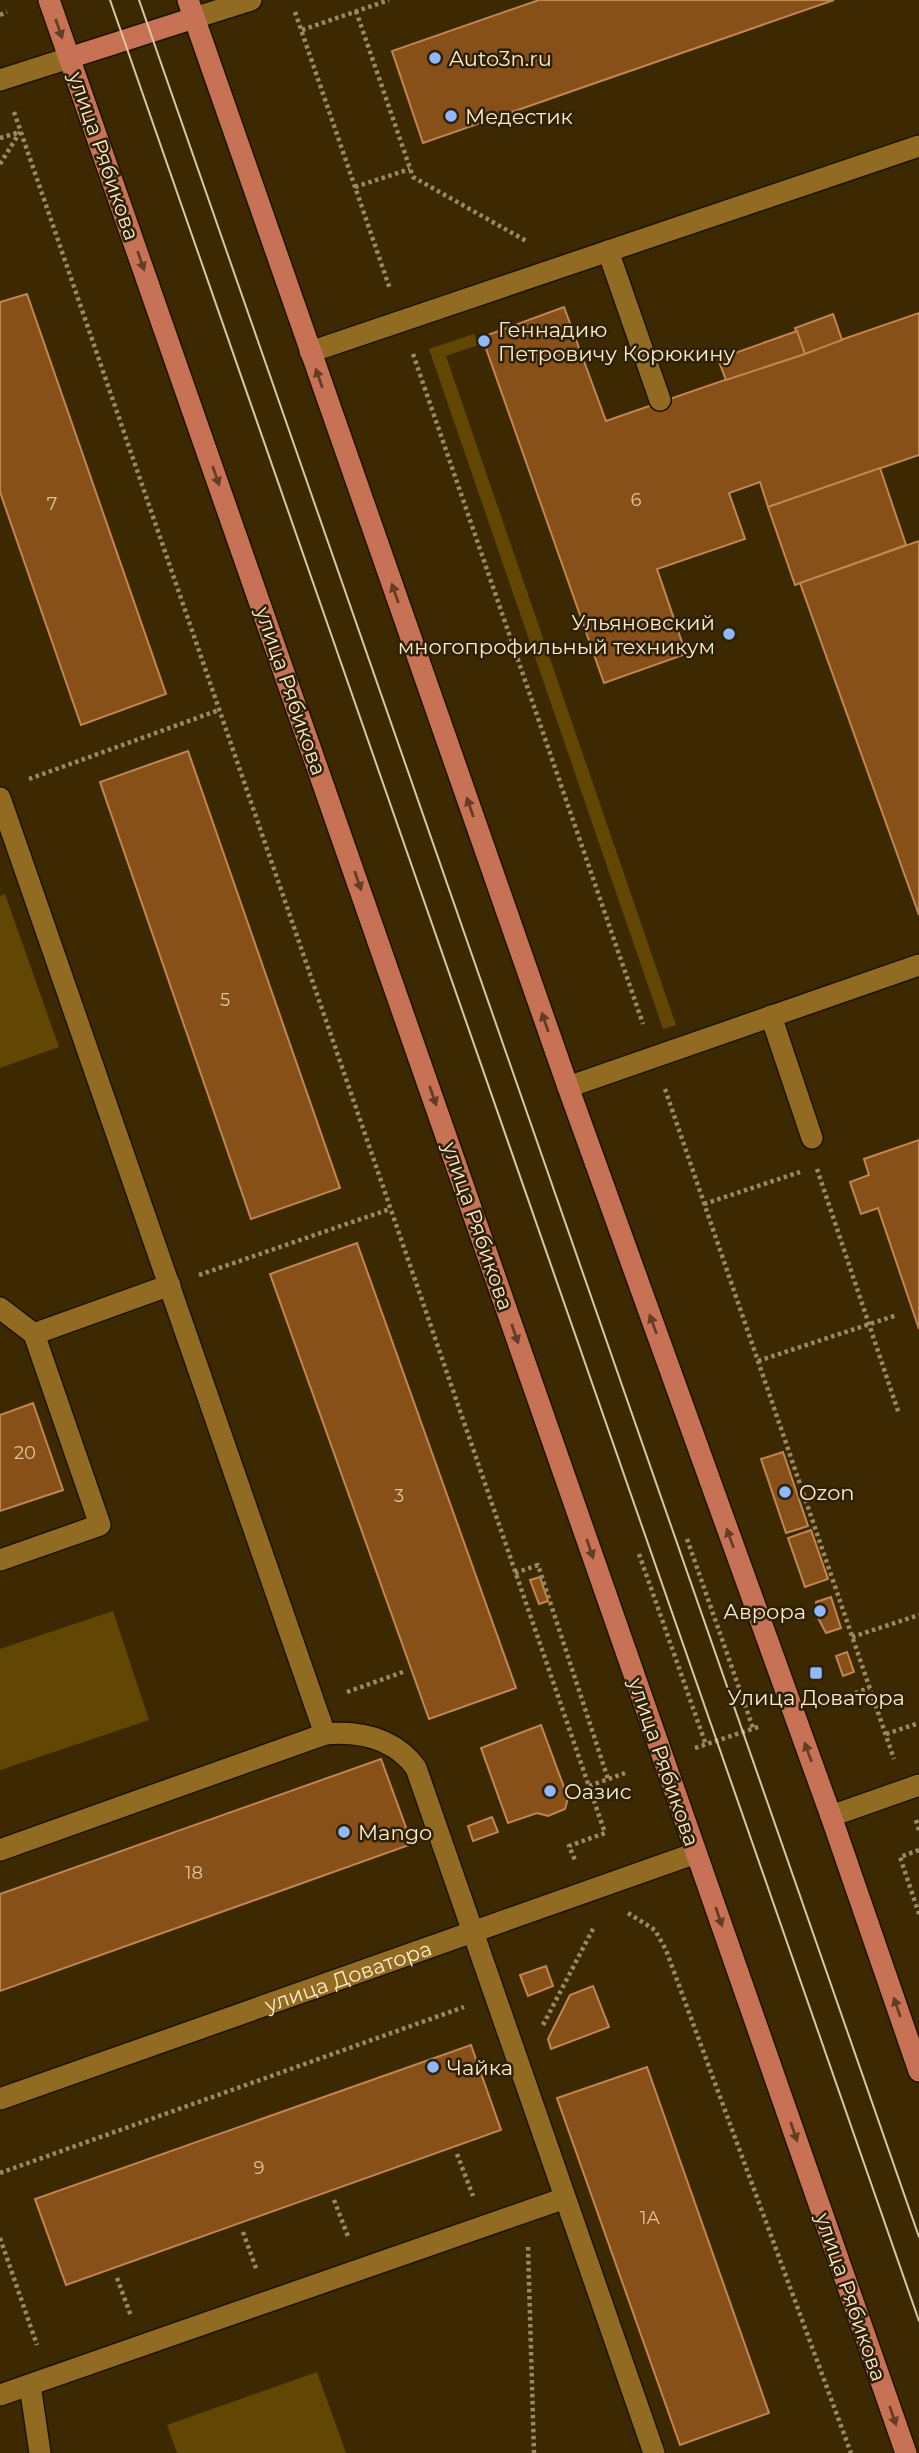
<svg xmlns="http://www.w3.org/2000/svg" width="919" height="2453" font-family="Montserrat,sans-serif">
	<style>
		.green { fill: #624604 }
		.building { fill: #875019; stroke: #c18652; stroke-width: 2 }
		.lines { fill: none; stroke-linecap: round; stroke-linejoin: round }
		.lane-casing { stroke: #1e1300; stroke-width: 24 }
		.street-casing { stroke: #1e1300; stroke-width: 24 }
		.primary-casing { stroke: #1e1300; stroke-width: 24 }
		.path { stroke: #9c8863; stroke-width: 4.5; stroke-dasharray: 3.5 3.5; stroke-linecap: butt }
		.lane { stroke: #906b21; stroke-width: 21 }
		.street { stroke: #906b21; stroke-width: 21 }
		.primary { stroke: #c87255; stroke-width: 21 }
		.tram { stroke: #dac6a3; stroke-width: 2 }
		.oneway { fill: #633d24 }
		.poi-dot { fill: #90b8fd; stroke: #2d210a; stroke-width: 2.5 }
		.labels { text-anchor: middle; dominant-baseline: central; stroke-width: 5; stroke-linejoin: round; paint-order: stroke }
		.number-label { font-size: 18px; fill: #e0c49c }
		.poi-label { font-size: 21px; fill: #feeac8; stroke: #2d210a; text-anchor: start }
		.street-label { font-size: 21px; fill: #feeac8; stroke: #2d210a }
	</style>
	<rect width="100%" height="100%" fill="#3c2901"/>
	<g class="green">
		<path d="M 474,334 L 478,345 L 446,356 L 676,1025 L 663,1029 L 429,349 Z"/>
		<path d="M 5,894 L 59,1047 L 0,1068 L 0,896 Z"/>
		<path d="M 113,1611 L 149,1720 L 0,1770 L 0,1649 Z"/>
		<path d="M 317,2372 L 346,2453 L 177,2453 L 167,2425 Z"/>
	</g>
	<g class="building">
		<path d="M 539,0 L 834,0 L 423,143 L 392,51 Z"/>
		<path d="M 27,294 L 166,694 L 81,725 L 0,492 L 0,302 Z"/>
		<path d="M 564,307 L 606,421 L 919,313 L 919,455 L 768,507 L 760,482 L 729,493 L 745,539 L 657,569 L 686,654 L 604,683 L 482,337 Z"/>
		<path d="M 833,314 L 842,340 L 805,354 L 795,328 Z"/>
		<path d="M 797,331 L 805,354 L 726,380 L 718,359 Z"/>
		<path d="M 880,468 L 906,545 L 795,585 L 768,507 Z"/>
		<path d="M 919,541 L 919,915 L 800,583 Z"/>
		<path d="M 188,751 L 340,1188 L 251,1219 L 100,782 Z"/>
		<path d="M 919,1140 L 919,1329 L 878,1208 L 861,1214 L 850,1182 L 869,1175 L 864,1159 Z"/>
		<path d="M 357,1243 L 516,1688 L 429,1719 L 270,1274 Z"/>
		<path d="M 33,1403 L 63,1490 L 0,1511 L 0,1415 Z"/>
		<path d="M 783,1452 L 808,1526 L 786,1533 L 761,1459 Z"/>
		<path d="M 811,1530 L 828,1579 L 805,1587 L 788,1538 Z"/>
		<path d="M 540,1577 L 548,1601 L 539,1604 L 530,1580 Z"/>
		<path d="M 831,1597 L 841,1628 L 826,1633 L 818,1618 L 816,1602 Z"/>
		<path d="M 847,1652 L 854,1672 L 843,1676 L 836,1656 Z"/>
		<path d="M 541,1725 L 568,1798 L 565,1809 L 548,1816 L 537,1813 L 508,1823 L 481,1748 Z"/>
		<path d="M 381,1759 L 412,1844 L 0,1991 L 0,1894 Z"/>
		<path d="M 492,1817 L 498,1832 L 473,1841 L 468,1826 Z"/>
		<path d="M 546,1966 L 553,1986 L 528,1996 L 520,1975 Z"/>
		<path d="M 593,1986 L 609,2027 L 551,2049 L 548,2039 L 570,1995 Z"/>
		<path d="M 471,2045 L 501,2130 L 66,2285 L 35,2199 Z"/>
		<path d="M 647,2067 L 769,2413 L 680,2445 L 557,2098 Z"/>
	</g>
	<g class="lines">
		<g class="lane-casing">
			<g id="lane">
				<path d="M 608,251 L 660,400"/>
				<path d="M 310,352 L 919,146"/>
				<path d="M 0,798 L 325,1734"/>
				<path d="M 771,1016 L 812,1138"/>
				<path d="M 568,1087 L 919,965"/>
				<path d="M 0,1308 L 34,1334 L 170,1285"/>
				<path d="M 0,1560 L 100,1525 L 34,1334"/>
				<path d="M 0,1850 L 325,1734 C 360,1731 394,1738 416,1768 L 654,2453"/>
				<path d="M 30,2385 L 40,2453"/>
				<path d="M 0,2395 L 565,2198"/>
			</g>
		</g>
		<g class="street-casing">
			<g id="street">
				<path d="M 194,18 L 251,0"/>
				<path d="M 0,80 L 69,58"/>
				<path d="M 831,1816 L 919,1785"/>
				<path id="s1" d="M 0,2099 L 696,1853"/>
			</g>
		</g>
		<g class="primary-casing">
			<g id="primary">
				<path d="M 49,0 L 906,2453"/>
				<path d="M 188,0 L 568,1087 L 831,1816 L 919,2071"/>
				<path d="M 69,58 L 194,18"/>
			</g>
		</g>
		<g class="path">
			<path d="M 356,11 L 413,177 L 528,242"/>
			<path d="M 295,12 L 390,289"/>
			<path d="M 0,15 L 7,12"/>
			<path d="M 302,30 L 389,0"/>
			<path d="M 14,112 L 605,1833 L 569,1846 L 575,1860"/>
			<path d="M 0,138 L 20,132"/>
			<path d="M 0,164 L 20,132"/>
			<path d="M 355,187 L 410,169"/>
			<path d="M 413,354 L 643,1024"/>
			<path d="M 29,779 L 219,710"/>
			<path d="M 665,1089 L 894,1759"/>
			<path d="M 817,1169 L 899,1414"/>
			<path d="M 704,1204 L 800,1172"/>
			<path d="M 199,1275 L 390,1209"/>
			<path d="M 758,1361 L 897,1315"/>
			<path d="M 687,1539 L 753,1728"/>
			<path d="M 639,1554 L 706,1745"/>
			<path d="M 515,1573 L 538,1565 L 608,1779"/>
			<path d="M 852,1637 L 919,1615"/>
			<path d="M 347,1692 L 403,1672"/>
			<path d="M 835,1700 L 869,1688"/>
			<path d="M 886,1734 L 919,1723"/>
			<path d="M 695,1748 L 761,1726"/>
			<path d="M 589,1786 L 625,1773"/>
			<path d="M 916,1820 L 919,1830"/>
			<path d="M 919,1850 L 900,1857 L 919,1914"/>
			<path d="M 628,1913 L 655,1930 L 666,1950 L 851,2453"/>
			<path d="M 543,2025 L 594,1927"/>
			<path d="M 457,2154 L 473,2196"/>
			<path d="M 0,2173 L 464,2007"/>
			<path d="M 334,2200 L 349,2239"/>
			<path d="M 243,2232 L 257,2271"/>
			<path d="M 0,2238 L 37,2345"/>
			<path d="M 528,2247 L 534,2453"/>
			<path d="M 117,2278 L 131,2316"/>
		</g>
		<use href="#lane" class="lane"/>
		<use href="#street" class="street"/>
		<use href="#primary" class="primary"/>
		<g class="tram">
			<path d="M 110,0 L 919,2321"/>
			<path d="M 139,0 L 919,2237"/>
		</g>
	</g>
	<defs><path id="oneway-solid" d="M-6-.8H1V-3.2L6.5 0L1 3.2V.8H-6Z" transform="scale(1.75)"/></defs>
	<g class="oneway">
		<use href="#oneway-solid" transform="translate(59 29) rotate(71)"/>
		<use href="#oneway-solid" transform="translate(141 261) rotate(71)"/>
		<use href="#oneway-solid" transform="translate(319 378) rotate(-109)"/>
		<use href="#oneway-solid" transform="translate(216 476) rotate(71)"/>
		<use href="#oneway-solid" transform="translate(395 593) rotate(-109)"/>
		<use href="#oneway-solid" transform="translate(470 807) rotate(-109)"/>
		<use href="#oneway-solid" transform="translate(358 881) rotate(71)"/>
		<use href="#oneway-solid" transform="translate(545 1022) rotate(-109)"/>
		<use href="#oneway-solid" transform="translate(433 1096) rotate(71)"/>
		<use href="#oneway-solid" transform="translate(653 1324) rotate(-110)"/>
		<use href="#oneway-solid" transform="translate(515 1334) rotate(71)"/>
		<use href="#oneway-solid" transform="translate(730 1538) rotate(-110)"/>
		<use href="#oneway-solid" transform="translate(590 1549) rotate(71)"/>
		<use href="#oneway-solid" transform="translate(808 1752) rotate(-110)"/>
		<use href="#oneway-solid" transform="translate(719 1917) rotate(71)"/>
		<use href="#oneway-solid" transform="translate(897 2007) rotate(-109)"/>
		<use href="#oneway-solid" transform="translate(794 2132) rotate(71)"/>
		<use href="#oneway-solid" transform="translate(893 2416) rotate(71)"/>
	</g>
	<g class="poi-dot">
		<circle cx="435" cy="58" r="7"/>
		<circle cx="451" cy="116" r="7"/>
		<circle cx="484" cy="341" r="7"/>
		<circle cx="729" cy="634" r="7"/>
		<circle cx="785" cy="1492" r="7"/>
		<circle cx="820" cy="1611" r="7"/>
		<rect x="809" y="1666" width="14" height="14" rx="3.5"/>
		<circle cx="550" cy="1791" r="7"/>
		<circle cx="344" cy="1832" r="7"/>
		<circle cx="433" cy="2067" r="7"/>
	</g>
	<g class="labels">
		<g class="number-label">
			<text x="636" y="500">6</text>
			<text x="52" y="504">7</text>
			<text x="225" y="1000">5</text>
			<text x="25" y="1453">20</text>
			<text x="399" y="1496">3</text>
			<text x="194" y="1873">18</text>
			<text x="259" y="2168">9</text>
			<text x="650" y="2218">1А</text>
		</g>
		<g class="poi-label">
			<text x="449" y="58">Auto3n.ru</text>
			<text x="465" y="116">Медестик</text>
			<text x="498" y="329">Геннадию<tspan x="498" dy="24">Петровичу Корюкину</tspan></text>
			<text x="715" y="622" text-anchor="end">Ульяновский<tspan x="715" dy="24">многопрофильный техникум</tspan></text>
			<text x="799" y="1492">Ozon</text>
			<text x="806" y="1611" text-anchor="end">Аврора</text>
			<text x="816" y="1697" text-anchor="middle">Улица Доватора</text>
			<text x="564" y="1791">Оазис</text>
			<text x="358" y="1832">Mango</text>
			<text x="447" y="2067">Чайка</text>
		</g>
		<g class="street-label">
			<text transform="translate(104 156) rotate(71)">улица Рябикова</text>
			<text transform="translate(291 691) rotate(71)">улица Рябикова</text>
			<text transform="translate(478 1226) rotate(71)">улица Рябикова</text>
			<text transform="translate(664 1762) rotate(71)">улица Рябикова</text>
			<text stroke="none"><textPath href="#s1" startOffset="369">улица Доватора</textPath></text>
			<text transform="translate(851 2297) rotate(71)">улица Рябикова</text>
		</g>
	</g>
</svg>
